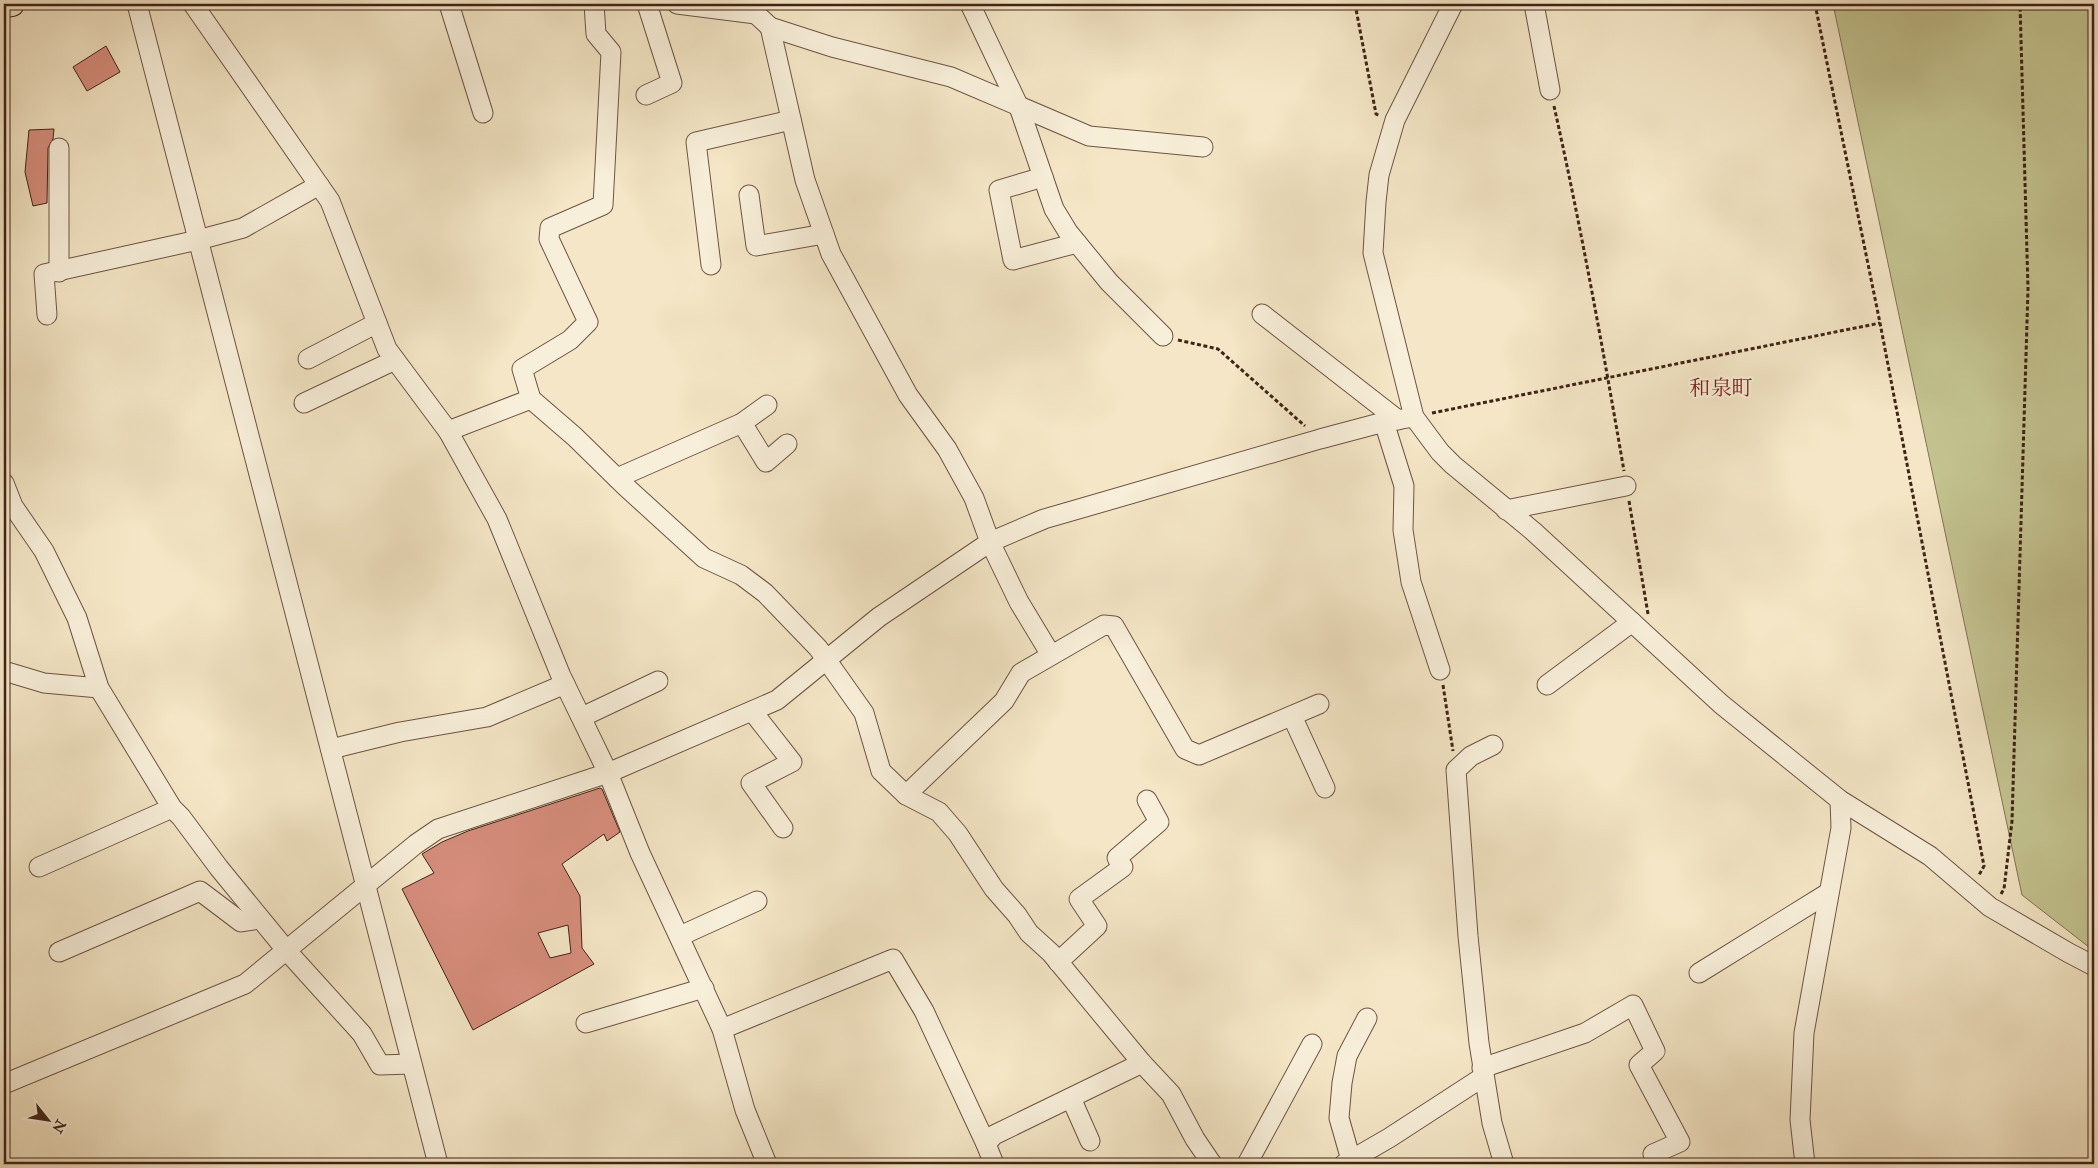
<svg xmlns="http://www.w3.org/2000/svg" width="2098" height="1168" font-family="'IM FELL Double Pica','Noto Serif JP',serif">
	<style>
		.green { fill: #c3c390; stroke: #827354 }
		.building { fill: #d68d7c; stroke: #402317; fill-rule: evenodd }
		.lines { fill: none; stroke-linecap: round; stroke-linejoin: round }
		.minor-casing { stroke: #6d5443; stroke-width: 21 }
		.major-casing { stroke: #402317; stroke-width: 26 }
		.path { stroke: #402317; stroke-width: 3; stroke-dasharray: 4 2.5; stroke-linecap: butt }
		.minor { stroke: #f8efda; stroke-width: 19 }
		.major { stroke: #f4e6c6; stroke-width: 24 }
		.labels { text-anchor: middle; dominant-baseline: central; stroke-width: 4.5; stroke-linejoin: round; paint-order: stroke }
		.quarter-label { font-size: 21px; fill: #7a1f14; stroke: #f8efda }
	</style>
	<rect width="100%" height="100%" fill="#f4e6c6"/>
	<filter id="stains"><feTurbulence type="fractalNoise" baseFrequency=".004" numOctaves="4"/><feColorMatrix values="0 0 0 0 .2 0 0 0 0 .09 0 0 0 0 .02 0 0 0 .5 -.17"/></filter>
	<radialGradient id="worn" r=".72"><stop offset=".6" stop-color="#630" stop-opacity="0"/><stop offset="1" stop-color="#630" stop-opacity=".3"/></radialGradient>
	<path class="green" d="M 1833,4 L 2094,4 L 2094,951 L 2022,895 Z"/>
	<g class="building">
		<path d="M 106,46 L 120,72 L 87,91 L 73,67 Z"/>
		<path d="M 54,129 L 53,139 L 48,148 L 47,203 L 33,206 L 25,172 L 29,130 Z"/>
		<path d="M 600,788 L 602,789 L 620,832 L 607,841 L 604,834 L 562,864 L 580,896 L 582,948 L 594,964 L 473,1030 L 402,889 L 434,873 L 422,854 L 442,842 L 468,831 ZM 568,925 L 571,953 L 550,958 L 538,933 Z"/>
	</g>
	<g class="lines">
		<g class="minor-casing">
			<g id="minor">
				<path d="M 137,4 L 438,1164"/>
				<path d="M 193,4 L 330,201 L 387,349 L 448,431 L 497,519 L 561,676 L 608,773 L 640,853 L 722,1029 L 745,1110 L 767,1164"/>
				<path d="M 449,4 L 483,113"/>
				<path d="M 594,4 L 596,34 L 611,52 L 603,205 L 550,228 L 549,239 L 588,322 L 570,340 L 522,369 L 531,399 L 575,437 L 625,486 L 704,558 L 741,575 L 765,593 L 818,648 L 864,713 L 881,771 L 906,795 L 939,812 L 958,834 L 994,889 L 1017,915 L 1029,933 L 1051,953 L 1142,1063 L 1171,1094 L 1195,1139 L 1212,1164"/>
				<path d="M 677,4 L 756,14"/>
				<path d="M 755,4 L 756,14 L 770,27 L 832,47 L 951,77 L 1089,136 L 1203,147"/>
				<path d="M 970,4 L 1019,107 L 1054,209 L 1068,232 L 1109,282 L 1163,336"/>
				<path d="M 1453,4 L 1395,120 L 1379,175 L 1376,202 L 1373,253 L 1414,417 L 1440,452 L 1453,465 L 1533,531 L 1721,704 L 1840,800 L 1930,856 L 1990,907 L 2069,953 L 2094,966"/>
				<path d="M 1534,4 L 1550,90"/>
				<path d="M 770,27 L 805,180 L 831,254 L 908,395 L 947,449 L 974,498 L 990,542 L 1019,602 L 1051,655"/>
				<path d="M 646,95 L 672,83 L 647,4"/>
				<path d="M 1043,177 L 999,190 L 1013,260 L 1077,243"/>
				<path d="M 749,195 L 756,246 L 824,234"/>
				<path d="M 711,265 L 696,142 L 791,120"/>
				<path d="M 59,272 L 59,148"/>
				<path d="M 1262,314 L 1398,420"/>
				<path d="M 47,315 L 44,274 L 198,240 L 243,228 L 319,185"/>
				<path d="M 308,359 L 377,323"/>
				<path d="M 304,403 L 395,360"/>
				<path d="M 1384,422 L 1404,486 L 1403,530 L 1411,582 L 1440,670"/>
				<path d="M 742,423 L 766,462 L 787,444"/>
				<path d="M 448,431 L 531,399"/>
				<path d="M 617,478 L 742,423 L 767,405"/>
				<path d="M 4,483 L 13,506 L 44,551 L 77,618 L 99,688 L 172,808 L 181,817 L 219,868 L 287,951 L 362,1034 L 380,1065 L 411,1064"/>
				<path d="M 1506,510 L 1626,486"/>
				<path d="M 4,671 L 44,683 L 99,688"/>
				<path d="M 1547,685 L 1632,622"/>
				<path d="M 752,711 L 792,762 L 751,783 L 783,828"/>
				<path d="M 1292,716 L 1325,788"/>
				<path d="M 582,717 L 658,681"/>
				<path d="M 1493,745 L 1471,756 L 1456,770 L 1468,936 L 1479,1043 L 1492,1123 L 1504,1164"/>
				<path d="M 331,749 L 400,732 L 487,717 L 565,684"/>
				<path d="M 906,795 L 1004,701 L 1021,673 L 1104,625 L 1114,626 L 1185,749 L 1199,755 L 1319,704"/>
				<path d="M 39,867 L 172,808"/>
				<path d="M 680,936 L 757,901"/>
				<path d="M 59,952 L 200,891 L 241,922 L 259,919"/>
				<path d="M 1058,962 L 1097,926 L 1079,899 L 1123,867 L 1117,858 L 1159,822 L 1147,800"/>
				<path d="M 1699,973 L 1828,893"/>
				<path d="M 586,1023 L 704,988"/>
				<path d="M 722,1029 L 893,959 L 924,1011 L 986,1144 L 994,1135 L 1142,1063"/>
				<path d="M 1482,1068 L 1585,1033 L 1633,1005 L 1655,1051 L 1639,1065 L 1680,1142 L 1653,1154"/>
				<path d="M 4,1084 L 245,984 L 416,844 L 438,829 L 608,773 L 777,700 L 879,617 L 990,542 L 1044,519 L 1320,439 L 1384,422 L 1414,417"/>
				<path d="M 1071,1098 L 1090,1141"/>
				<path d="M 986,1144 L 994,1164"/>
				<path d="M 1247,1164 L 1312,1044"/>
				<path d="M 1344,1164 L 1389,1138 L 1483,1077"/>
				<path d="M 1354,1164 L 1351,1160 L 1339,1118 L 1342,1083 L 1347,1056 L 1367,1018"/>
				<path d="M 1805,1164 L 1800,1120 L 1804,1033 L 1841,828 L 1840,800"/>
			</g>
		</g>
		<g class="major-casing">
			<path id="major" d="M 4,5 L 12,4"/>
		</g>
		<g class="path">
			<path d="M 1355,4 L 1376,114 L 1380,116"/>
			<path d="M 1815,4 L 1880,323 L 1984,866 L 1979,875"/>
			<path d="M 1554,106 C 1581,227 1603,349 1624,471"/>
			<path d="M 1178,340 L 1218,349 L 1305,426"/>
			<path d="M 1432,413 L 1880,323"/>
			<path d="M 1629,501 L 1648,614"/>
			<path d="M 1443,685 L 1453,751"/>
			<path d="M 2001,894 L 2004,889 L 2012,821 L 2028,289 L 2020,4"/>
		</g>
		<use href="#minor" class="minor"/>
		<use href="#major" class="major"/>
	</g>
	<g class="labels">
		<g class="quarter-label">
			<text x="1721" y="388">和泉町</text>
		</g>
	</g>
	<rect width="2098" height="1168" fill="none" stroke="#f4e6c6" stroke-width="20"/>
	<rect x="5" y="5" width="2088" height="1158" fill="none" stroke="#402317" stroke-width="2.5"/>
	<rect x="10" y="10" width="2078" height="1148" fill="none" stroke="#402317"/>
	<g transform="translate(48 1120) rotate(120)" stroke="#f8efda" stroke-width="4" paint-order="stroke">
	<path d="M0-4L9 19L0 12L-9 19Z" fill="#402317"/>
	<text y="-8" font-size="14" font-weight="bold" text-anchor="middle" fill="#402317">N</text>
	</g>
	<rect width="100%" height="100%" filter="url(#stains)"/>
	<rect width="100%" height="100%" fill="url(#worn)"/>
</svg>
